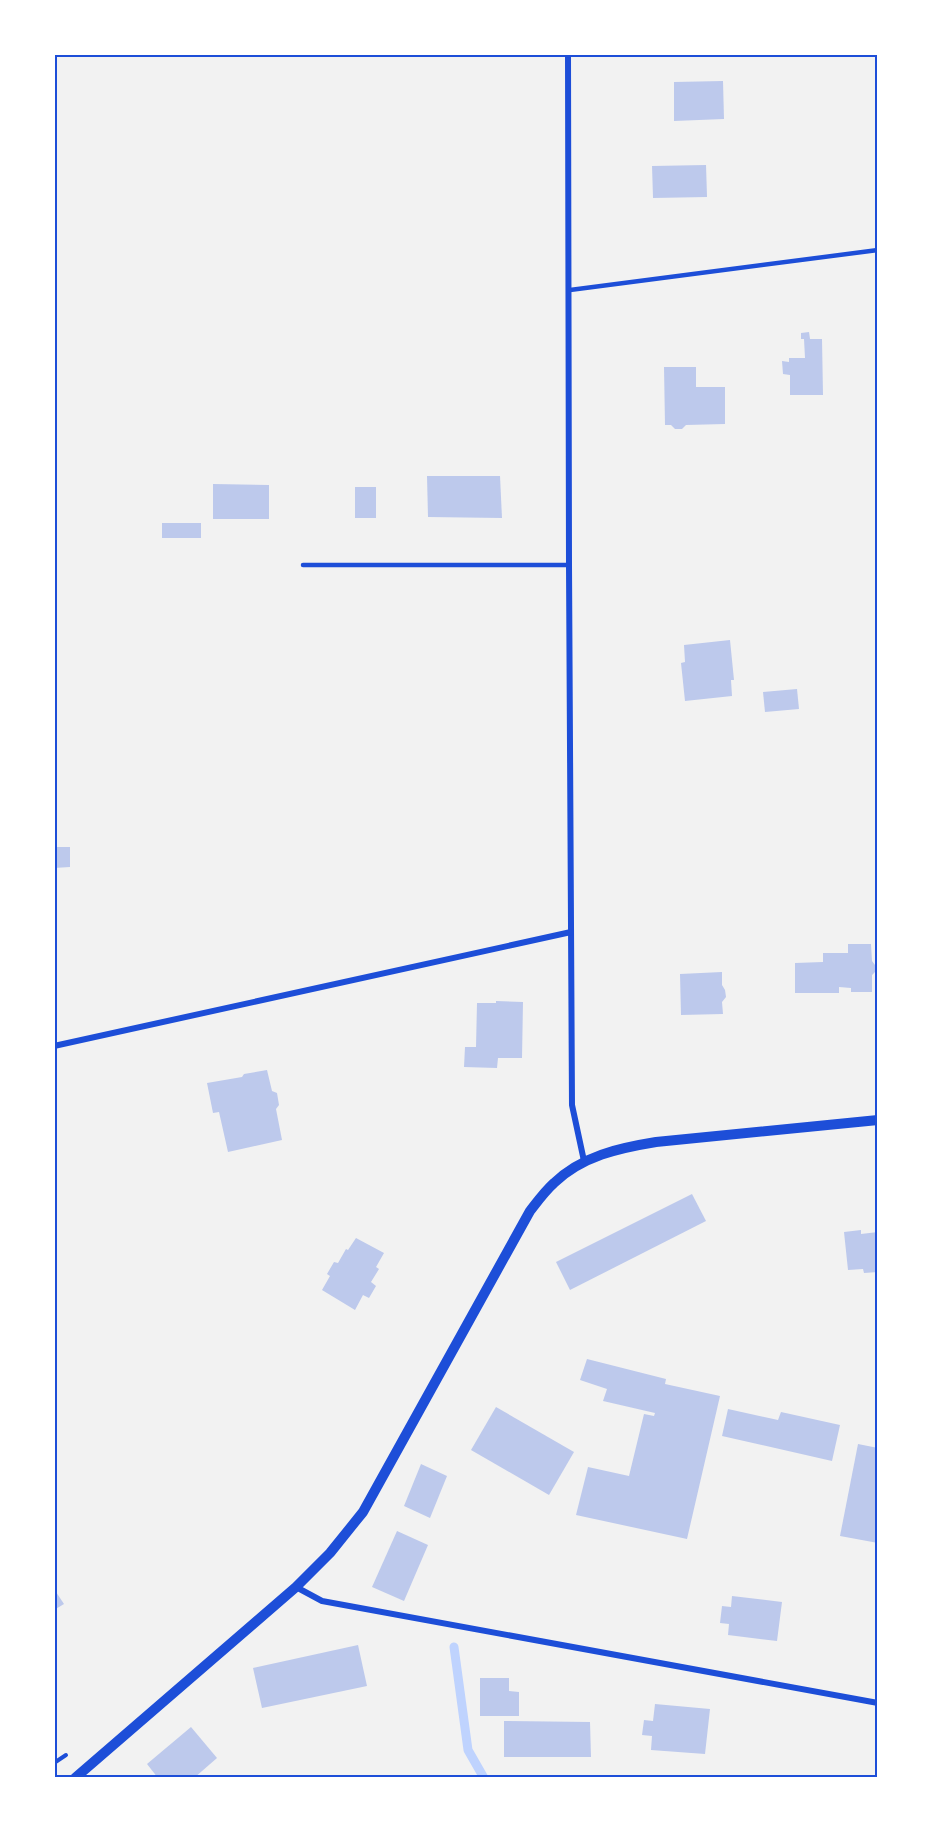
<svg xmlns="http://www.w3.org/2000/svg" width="932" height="1832" font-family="'Alegreya Sans',sans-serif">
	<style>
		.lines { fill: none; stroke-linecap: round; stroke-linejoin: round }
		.stream { stroke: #bfd3fe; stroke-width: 9 }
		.building { fill: #bdc9ec }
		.path { stroke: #1d4ed8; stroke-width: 4 }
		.service { stroke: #1d4ed8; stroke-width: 4.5 }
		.minor { stroke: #1d4ed8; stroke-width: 6 }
		.tertiary { stroke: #1d4ed8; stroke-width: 10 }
		.neatline { fill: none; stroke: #1d4ed8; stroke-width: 2 }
	</style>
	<rect width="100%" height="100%" fill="#f2f2f2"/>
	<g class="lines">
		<path class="stream" d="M 454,1647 L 468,1750 L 484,1778"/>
	</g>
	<g class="building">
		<path d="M 723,81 L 724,119 L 674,121 L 674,82 Z"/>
		<path d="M 706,165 L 707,197 L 653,198 L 652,166 Z"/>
		<path d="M 809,332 L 810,339 L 822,339 L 823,395 L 790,395 L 790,375 L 783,374 L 782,361 L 789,362 L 789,358 L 805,358 L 804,339 L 801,339 L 801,333 Z"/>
		<path d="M 664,367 L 696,367 L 696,387 L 725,387 L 725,424 L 686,425 L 682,429 L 675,429 L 671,425 L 665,425 Z"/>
		<path d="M 427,476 L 500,476 L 502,518 L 428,517 Z"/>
		<path d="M 213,484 L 269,485 L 269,519 L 213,519 Z"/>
		<rect x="355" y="487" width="21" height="31"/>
		<rect x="162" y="523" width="39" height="15"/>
		<path d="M 730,640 L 734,680 L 731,680 L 732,696 L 685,701 L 681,663 L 685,662 L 684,645 Z"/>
		<path d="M 797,689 L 799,709 L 765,712 L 763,692 Z"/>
		<path d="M 54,847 L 70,847 L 70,867 L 54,868 Z"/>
		<path d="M 848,944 L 871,944 L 872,961 L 875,965 L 875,972 L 872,975 L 872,992 L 851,992 L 851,988 L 839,987 L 839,993 L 795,993 L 795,963 L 823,962 L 823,953 L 848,953 Z"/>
		<path d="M 722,972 L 722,985 L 725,990 L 726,997 L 722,1002 L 723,1014 L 681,1015 L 680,974 Z"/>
		<path d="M 496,1001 L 523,1002 L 522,1058 L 498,1058 L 497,1068 L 464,1067 L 465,1047 L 476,1047 L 477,1003 L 496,1003 Z"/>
		<path d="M 267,1070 L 272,1091 L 277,1093 L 279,1105 L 276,1109 L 282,1140 L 228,1152 L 219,1112 L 213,1113 L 207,1083 L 242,1077 L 244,1074 Z"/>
		<path d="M 692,1194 L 706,1221 L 570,1290 L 556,1262 Z"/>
		<path d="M 861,1230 L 861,1234 L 878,1232 L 878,1272 L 864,1273 L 863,1269 L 848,1270 L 844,1232 Z"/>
		<path d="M 356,1238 L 384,1253 L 376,1267 L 379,1269 L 371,1282 L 376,1286 L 369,1298 L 363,1295 L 355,1310 L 322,1290 L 330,1276 L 327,1274 L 334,1262 L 338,1263 L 346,1249 L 348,1250 Z"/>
		<path d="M 587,1359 L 666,1379 L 665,1384 L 720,1396 L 687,1539 L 576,1515 L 588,1467 L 629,1476 L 644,1414 L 654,1416 L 655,1413 L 603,1401 L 607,1389 L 580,1380 Z"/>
		<path d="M 496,1407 L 574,1452 L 549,1495 L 471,1450 Z"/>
		<path d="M 728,1409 L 778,1420 L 781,1412 L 840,1425 L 832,1461 L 722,1436 Z"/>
		<path d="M 858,1444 L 878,1448 L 878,1543 L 840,1536 Z"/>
		<path d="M 421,1464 L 447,1476 L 430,1518 L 404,1506 Z"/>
		<path d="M 397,1531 L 428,1545 L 404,1601 L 372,1587 Z"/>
		<path d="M 54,1589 L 64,1604 L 54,1610 Z"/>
		<path d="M 732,1596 L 782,1602 L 777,1641 L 728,1635 L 729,1624 L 720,1623 L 722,1606 L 731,1607 Z"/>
		<path d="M 358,1645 L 367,1686 L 262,1708 L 253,1668 Z"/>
		<path d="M 480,1678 L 509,1678 L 509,1691 L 519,1692 L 519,1716 L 480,1716 Z"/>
		<path d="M 655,1704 L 710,1709 L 705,1754 L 651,1750 L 652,1736 L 642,1735 L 644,1720 L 653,1721 Z"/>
		<path d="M 504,1721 L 590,1722 L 591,1757 L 504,1757 Z"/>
		<path d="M 191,1727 L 217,1758 L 194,1778 L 158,1778 L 147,1764 Z"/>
	</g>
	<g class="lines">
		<path class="path" d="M 54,1763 L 66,1755"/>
		<g class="service">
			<path d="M 570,290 L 878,250"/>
			<path d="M 303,565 L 569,565"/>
		</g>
		<g class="minor">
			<path d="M 568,54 L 569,565 L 572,1105 L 584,1161"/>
			<path d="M 54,1046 L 571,932"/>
			<path d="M 296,1587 L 322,1601 L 878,1703"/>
		</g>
		<path class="tertiary" d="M 75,1778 L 296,1587 L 330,1553 L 363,1512 L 530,1211 C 537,1202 545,1191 554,1183 C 582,1156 619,1148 656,1142 L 878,1120"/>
	</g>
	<rect width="932" height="1832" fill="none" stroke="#ffffff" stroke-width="111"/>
	<rect x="56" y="56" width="820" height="1720" class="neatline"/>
</svg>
